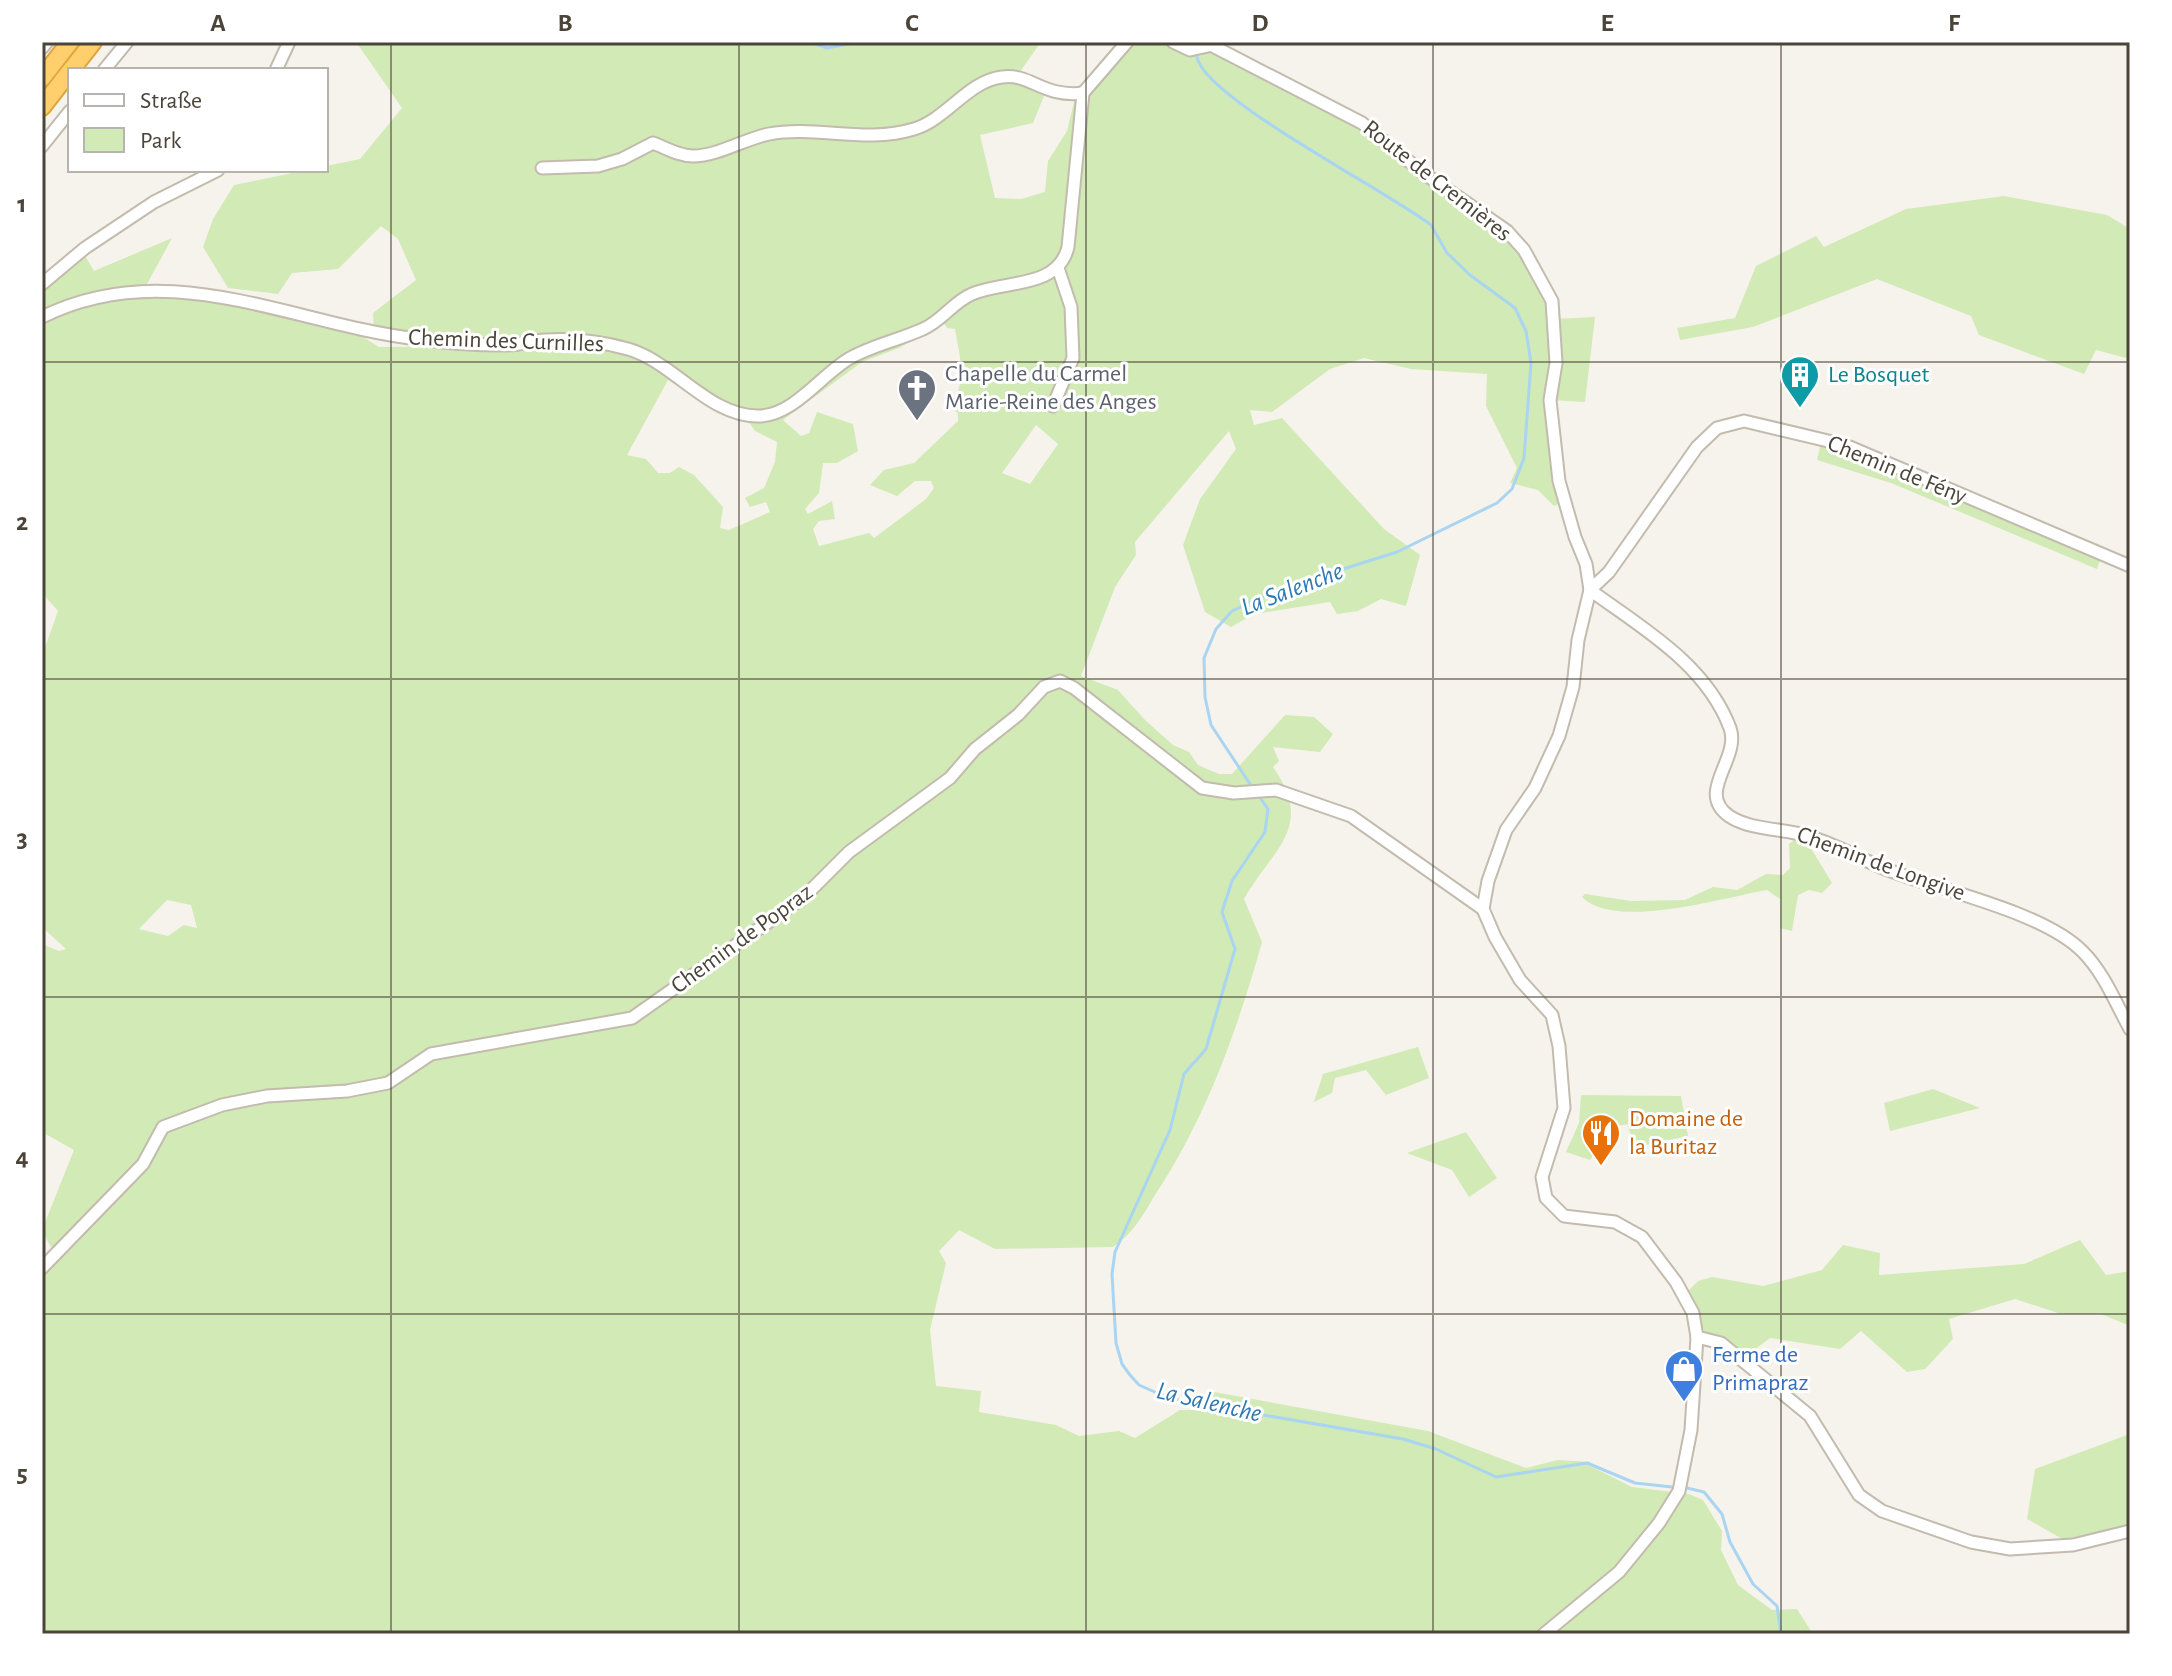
<svg xmlns="http://www.w3.org/2000/svg" width="2172" height="1676" font-family="'Alegreya Sans',sans-serif">
	<style>
		.green { fill: #d2eab5; fill-rule: evenodd }
		.lines { fill: none; stroke-linecap: round; stroke-linejoin: round }
		.stream { stroke: #a9d4f2; stroke-width: 3 }
		.minor-casing { stroke: #c2bbae; stroke-width: 15 }
		.highway-casing { stroke: #e0a43c; stroke-width: 20 }
		.minor { stroke: #fff; stroke-width: 11 }
		.highway { stroke: #ffcf6e; stroke-width: 16 }
		.grid { fill: none; stroke: #4b4439; stroke-width: 2; stroke-opacity: 0.55 }
		.labels { text-anchor: middle; dominant-baseline: central; stroke-width: 6; stroke-linejoin: round; paint-order: stroke }
		.street-label { font-size: 24px; fill: #4b4439; stroke: #fff }
		.worship-label { font-size: 24px; fill: #5b616d; stroke: #fff; text-anchor: start }
		.culture-label { font-size: 24px; fill: #0d838f; stroke: #fff; text-anchor: start }
		.food-label { font-size: 24px; fill: #c56008; stroke: #fff; text-anchor: start }
		.shop-label { font-size: 24px; fill: #366cbe; stroke: #fff; text-anchor: start }
		.water-label { font-size: 26px; font-style: italic; fill: #2e7ab2; stroke: #fff }
		.neatline { fill: none; stroke: #4b4439; stroke-width: 3 }
		.grid-label { font-size: 26px; text-anchor: middle; font-weight: bold; fill: #4b4439 }
	</style>
	<rect width="100%" height="100%" fill="#f6f3ec"/>
	<g class="green">
		<path d="M 356,42 L 1041,42 L 1017,76 L 1046,91 L 1033,123 L 980,135 L 995,198 L 1021,199 L 1045,192 L 1048,161 L 1067,131 L 1075,98 L 1122,42 L 1212,42 L 1342,109 L 1524,250 L 1555,319 L 1595,317 L 1585,402 L 1551,400 L 1565,501 L 1554,506 L 1538,490 L 1510,483 L 1517,468 L 1486,406 L 1487,374 L 1411,369 L 1364,358 L 1330,369 L 1272,412 L 1250,410 L 1254,425 L 1282,418 L 1384,529 L 1420,555 L 1406,606 L 1381,599 L 1358,611 L 1337,614 L 1330,602 L 1254,614 L 1231,627 L 1205,612 L 1183,545 L 1200,499 L 1236,449 L 1229,431 L 1135,542 L 1136,555 L 1115,587 L 1081,676 L 1118,690 L 1145,720 L 1173,745 L 1189,752 L 1198,765 L 1219,774 L 1232,774 L 1285,715 L 1314,717 L 1333,734 L 1320,752 L 1273,747 L 1279,761 L 1273,767 C 1316,828 1272,849 1244,899 L 1262,942 C 1237,1031 1206,1118 1155,1195 C 1143,1215 1133,1234 1113,1247 L 995,1249 L 959,1230 L 939,1251 L 946,1263 L 930,1330 L 936,1386 L 981,1391 L 979,1412 L 1056,1425 L 1079,1436 L 1119,1431 L 1135,1438 L 1180,1410 L 1193,1410 L 1214,1392 L 1428,1431 L 1526,1468 L 1558,1460 L 1591,1462 L 1588,1465 L 1632,1487 L 1689,1494 L 1703,1500 L 1722,1531 L 1721,1550 L 1738,1585 L 1772,1610 L 1797,1609 L 1813,1634 L 42,1634 L 42,1274 L 57,1259 L 42,1230 L 74,1150 L 42,1132 L 42,944 L 59,951 L 66,949 L 42,927 L 42,656 L 58,611 L 42,593 L 42,279 L 79,245 L 94,271 L 172,238 L 146,286 L 328,315 L 379,347 L 496,346 L 374,332 L 373,313 L 416,280 L 398,239 L 381,226 L 338,269 L 292,273 L 278,294 L 228,288 L 203,247 L 213,219 L 234,185 L 307,170 L 326,170 L 326,166 L 360,159 L 402,108 ZM 943,322 L 947,328 L 955,329 C 960,360 968,379 950,407 L 958,413 L 958,421 L 914,463 L 884,470 L 870,485 L 897,496 L 915,481 L 931,481 L 934,488 L 926,499 L 874,538 L 869,533 L 819,546 L 813,529 L 819,521 L 835,519 L 832,501 L 808,514 L 805,509 L 819,493 L 823,463 L 837,463 L 858,451 L 853,424 L 817,412 L 809,433 L 801,436 L 783,420 L 862,362 L 899,348 ZM 668,380 L 714,408 L 748,421 L 755,431 L 777,442 L 775,462 L 764,488 L 745,498 L 750,507 L 766,502 L 770,512 L 729,530 L 720,528 L 723,507 L 694,475 L 679,467 L 670,473 L 658,473 L 646,459 L 627,455 ZM 1036,425 L 1058,444 L 1030,484 L 1002,473 ZM 167,900 L 191,905 L 197,928 L 184,925 L 168,936 L 139,929 Z"/>
		<path d="M 2004,196 L 2107,215 L 2130,229 L 2130,359 L 2096,350 L 2084,374 L 1979,335 L 1971,316 L 1877,279 L 1753,327 L 1680,340 L 1677,328 L 1735,318 L 1756,266 L 1816,236 L 1824,247 L 1906,209 Z"/>
		<path d="M 1822,439 L 2102,555 L 2097,569 L 1891,483 L 1817,460 Z"/>
		<path d="M 1797,838 L 1812,850 L 1832,883 L 1822,893 L 1809,890 L 1798,895 L 1792,931 L 1780,928 L 1780,899 L 1767,890 C 1725,897 1615,931 1582,897 L 1585,894 L 1631,901 L 1685,900 L 1713,887 L 1737,890 L 1766,874 L 1783,875 L 1790,868 L 1789,844 Z"/>
		<path d="M 1418,1047 L 1429,1078 L 1386,1095 L 1366,1070 L 1335,1078 L 1332,1093 L 1314,1102 L 1323,1074 Z"/>
		<path d="M 1933,1089 L 1980,1108 L 1890,1131 L 1884,1103 Z"/>
		<path d="M 1581,1095 L 1681,1096 L 1688,1136 L 1635,1147 L 1627,1124 L 1618,1126 L 1619,1134 L 1606,1137 L 1590,1160 L 1566,1152 L 1579,1123 Z"/>
		<path d="M 1466,1132 L 1497,1178 L 1469,1197 L 1452,1170 L 1407,1153 Z"/>
		<path d="M 2080,1240 L 2106,1275 L 2130,1271 L 2130,1326 L 2101,1314 L 2061,1314 L 2015,1299 L 1949,1319 L 1953,1339 L 1925,1369 L 1907,1372 L 1861,1331 L 1840,1349 L 1770,1338 L 1746,1356 L 1727,1340 L 1705,1333 L 1689,1290 L 1698,1281 L 1712,1277 L 1763,1286 L 1822,1270 L 1843,1245 L 1880,1253 L 1879,1275 L 2024,1264 Z"/>
		<path d="M 2130,1434 L 2130,1531 L 2073,1545 L 2027,1519 L 2035,1469 Z"/>
	</g>
	<g class="lines">
		<g class="stream">
			<path d="M 810,42 L 827,48 L 859,42"/>
			<path d="M 1197,57 C 1204,98 1389,192 1431,225 L 1447,253 L 1470,275 L 1515,308 L 1526,331 L 1531,363 L 1524,458 L 1512,489 L 1497,503 L 1397,552 L 1280,589 L 1232,611 L 1216,629 L 1204,658 L 1205,697 L 1211,725 L 1252,787"/>
			<path d="M 1259,796 L 1268,809 L 1265,832 L 1232,881 L 1222,912 L 1235,949 L 1206,1049 L 1184,1074 L 1170,1130 L 1115,1252 L 1112,1274 L 1116,1343 L 1122,1364 L 1130,1375 L 1139,1385 L 1157,1393 L 1182,1401 L 1403,1439 L 1436,1449 L 1496,1477 L 1587,1463 L 1635,1483 L 1672,1487"/>
			<path d="M 1687,1488 L 1704,1492 L 1722,1514 L 1730,1542 L 1753,1584 L 1777,1606 L 1781,1634"/>
		</g>
		<g class="minor-casing">
			<g id="minor">
				<path d="M 1173,42 L 1190,50 L 1208,46"/>
				<path d="M 1205,42 L 1362,123 L 1422,172 L 1507,231 L 1524,250 L 1552,301 L 1556,363 L 1550,400 L 1559,481 L 1575,537 L 1586,564 L 1590,590 L 1578,640 L 1573,687 L 1559,736 L 1535,788 L 1506,830 L 1488,881 L 1483,909 L 1495,937 L 1520,980 L 1552,1015 L 1559,1046 L 1564,1108 L 1542,1177 L 1546,1198 L 1564,1216 L 1615,1222 L 1642,1237 L 1676,1282 L 1693,1313 L 1697,1337 L 1691,1430 L 1679,1491 L 1659,1523 L 1619,1572 L 1544,1634"/>
				<path d="M 42,48 L 47,42"/>
				<path d="M 104,70 L 127,42"/>
				<path d="M 276,70 L 289,42"/>
				<path d="M 42,146 L 70,111"/>
				<path d="M 542,168 L 598,166 L 622,159 L 653,143 C 666,148 679,156 693,156 C 718,156 744,139 769,134 C 816,125 865,144 914,129 C 947,119 968,81 1002,77 C 1031,73 1043,98 1083,93"/>
				<path d="M 42,284 L 85,248 L 154,202 L 218,170"/>
				<path d="M 42,317 C 169,254 290,324 418,339 C 446,343 475,345 503,345 C 517,346 531,341 545,340 C 574,338 600,341 628,349 C 674,362 710,418 760,416 C 794,415 822,374 850,358 C 873,345 899,340 923,329 C 942,321 953,302 972,294 C 1004,280 1058,289 1068,247 L 1083,93 L 1127,42"/>
				<path d="M 1053,406 L 1073,358 L 1071,307 L 1058,268"/>
				<path d="M 1590,590 C 1642,628 1706,664 1730,728 C 1741,759 1695,792 1729,816 C 1751,831 1786,828 1811,837 C 1836,845 1859,858 1883,868 C 1937,890 2043,911 2083,952 C 2104,973 2116,1004 2130,1029"/>
				<path d="M 1590,590 L 1609,572 L 1697,447 L 1717,428 L 1744,421 L 1845,445 L 2130,566"/>
				<path d="M 42,1268 L 143,1164 L 163,1127 L 222,1105 L 267,1096 L 347,1091 L 388,1083 L 431,1054 L 632,1018 L 804,897 L 849,852 L 950,778 L 975,749 L 1018,715 L 1044,687 L 1060,681 L 1074,688 L 1202,788 L 1234,793 L 1276,790 L 1351,816 L 1483,909"/>
				<path d="M 1697,1337 L 1721,1343 L 1810,1416 L 1859,1495 L 1882,1511 L 1971,1542 L 2010,1549 L 2073,1545 L 2130,1531"/>
			</g>
		</g>
		<g class="highway-casing">
			<g id="highway">
				<path d="M 71,70 L 93,42"/>
				<path d="M 42,78 L 70,42"/>
				<path d="M 42,107 L 70,71"/>
			</g>
		</g>
		<use href="#minor" class="minor"/>
		<use href="#highway" class="highway"/>
	</g>
	<path class="grid" d="M 391,42 L 391,1634M 739,42 L 739,1634M 1086,42 L 1086,1634M 1433,42 L 1433,1634M 1781,42 L 1781,1634M 42,362 L 2130,362M 42,679 L 2130,679M 42,997 L 2130,997M 42,1314 L 2130,1314"/>
	<defs>
		<g id="building-pin" transform="scale(2)"><path d="M0 17L-7.5 6A9.5 9.5 0 1 1 7.5 6Z" fill="#0f9aa8" stroke="#fff"/><path d="M-4-6H4V6H1V3H-1V6H-4ZM-2.5-4.3h1.7v1.8h-1.7ZM.8-4.3h1.7v1.8H.8ZM-2.5-1h1.7V.8h-1.7ZM.8-1h1.7V.8H.8Z" fill="#fff"/></g>
		<g id="church-pin" transform="scale(2)"><path d="M0 17L-7.5 6A9.5 9.5 0 1 1 7.5 6Z" fill="#6b7280" stroke="#fff"/><path d="M-1.2-6h2.4v3.5h3.3v2.4h-3.3V6h-2.4V-.1h-3.3v-2.4h3.3Z" fill="#fff"/></g>
		<g id="restaurant-pin" transform="scale(2)"><path d="M0 17L-7.5 6A9.5 9.5 0 1 1 7.5 6Z" fill="#e8710a" stroke="#fff"/><path d="M-5-6h1v4h1v-4h1v4h1v-4h1v5L-1.5 .5V6h-2V.5L-5-1ZM5-6V6H3V1.5H1.5Q1.5-4 5-6Z" fill="#fff"/></g>
		<g id="shop-pin" transform="scale(2)"><path d="M0 17L-7.5 6A9.5 9.5 0 1 1 7.5 6Z" fill="#3f7fe0" stroke="#fff"/><path d="M-5-2.5h2.3a2.7 3.5 0 0 1 5.4 0H5L5.5 6h-11ZM-1.5-2.5h3a1.5 2.3 0 0 0-3 0Z" fill="#fff"/></g>
	</defs>
	<g fill-rule="evenodd">
		<use href="#building-pin" x="1800" y="375"/>
		<use href="#church-pin" x="917" y="388"/>
		<use href="#restaurant-pin" x="1601" y="1133"/>
		<use href="#shop-pin" x="1684" y="1369"/>
	</g>
	<g class="labels">
		<g class="street-label">
			<text transform="translate(1437 181) rotate(38)">Route de Cremières</text>
			<text transform="translate(506 341) rotate(2)">Chemin des Curnilles</text>
			<text transform="translate(1897 470) rotate(22)">Chemin de Fény</text>
			<text transform="translate(1881 864) rotate(20)">Chemin de Longive</text>
			<text transform="translate(742 939) rotate(-36)">Chemin de Popraz</text>
		</g>
		<g class="worship-label">
			<text x="945" y="374">Chapelle du Carmel<tspan x="945" dy="28">Marie-Reine des Anges</tspan></text>
		</g>
		<g class="culture-label">
			<text x="1828" y="375">Le Bosquet</text>
		</g>
		<g class="food-label">
			<text x="1629" y="1119">Domaine de<tspan x="1629" dy="28">la Buritaz</tspan></text>
		</g>
		<g class="shop-label">
			<text x="1712" y="1355">Ferme de<tspan x="1712" dy="28">Primapraz</tspan></text>
		</g>
		<g class="water-label">
			<text transform="translate(1292 589) rotate(-21)">La Salenche</text>
			<text transform="translate(1209 1402) rotate(13)">La Salenche</text>
		</g>
	</g>
	<rect width="2172" height="1676" fill="none" stroke="#ffffff" stroke-width="88"/>
	<rect x="68" y="68" width="260" height="104" fill="#ffffff" stroke="#b7b4b0" stroke-width="2"/>
	<rect x="84" y="94" width="40" height="12" fill="#ffffff" stroke="#b7b4b0" stroke-width="2"/>
	<text x="140" y="108" font-size="24" fill="#4b4439">Straße</text>
	<rect x="84" y="128" width="40" height="24" fill="#d2eab5" stroke="#b7b4b0" stroke-width="2"/>
	<text x="140" y="148" font-size="24" fill="#4b4439">Park</text>
	<rect x="44" y="44" width="2084" height="1588" class="neatline"/>
	<g class="grid-label">
		<text x="218" y="31">A</text>
		<text x="565" y="31">B</text>
		<text x="912" y="31">C</text>
		<text x="1260" y="31">D</text>
		<text x="1607" y="31">E</text>
		<text x="1954" y="31">F</text>
		<text x="22" y="212">1</text>
		<text x="22" y="530">2</text>
		<text x="22" y="847">3</text>
		<text x="22" y="1165">4</text>
		<text x="22" y="1482">5</text>
	</g>
</svg>
